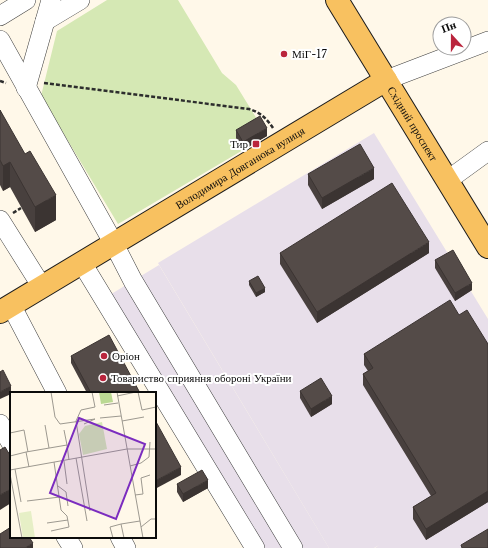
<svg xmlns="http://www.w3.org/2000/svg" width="488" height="548" font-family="'Libre Baskerville',serif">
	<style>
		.industrial { fill: #e8dfea }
		.green { fill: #d5e8b4 }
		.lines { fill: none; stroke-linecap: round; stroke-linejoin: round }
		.minor-casing { stroke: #3e3e3e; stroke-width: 20 }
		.major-casing { stroke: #1c1c1c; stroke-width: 24 }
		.path { stroke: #2d2d2d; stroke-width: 2.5; stroke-dasharray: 4 2; stroke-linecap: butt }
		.minor { stroke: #fff; stroke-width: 19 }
		.major { stroke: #f8c160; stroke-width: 22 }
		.wall { fill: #48403e }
		.shaded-wall { fill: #3b3432 }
		.building { fill: #544b48; stroke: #3b3432 }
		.poi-dot { fill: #ba253d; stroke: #fff; stroke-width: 1.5 }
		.labels { text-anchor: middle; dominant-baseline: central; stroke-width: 4; stroke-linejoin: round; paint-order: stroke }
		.poi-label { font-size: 11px; fill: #0b0b0b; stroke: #fff; text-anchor: start }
		.street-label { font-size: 11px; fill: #0b0b0b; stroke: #fff }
		.inset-road { fill: none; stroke: #9d9990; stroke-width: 1 }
		.view { fill: #7b2cbf; fill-opacity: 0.15; stroke: #7b2cbf; stroke-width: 2 }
		.inset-edge { fill: none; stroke: #0b0b0b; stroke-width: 2 }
	</style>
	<rect width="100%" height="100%" fill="#fff8e9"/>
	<g class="industrial">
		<path d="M 374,133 L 488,319 L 488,533 L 463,548 L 375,548 L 379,545 L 374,548 L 329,548 L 158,263 Z"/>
		<path d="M 159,265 L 329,548 L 260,548 L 108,296 Z"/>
	</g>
	<path class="green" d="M 107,0 L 178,0 L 222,73 L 236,85 L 260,124 L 236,138 L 243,150 L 118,224 L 41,96 L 57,31 Z"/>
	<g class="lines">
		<g class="minor-casing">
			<g id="minor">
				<path d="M 0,16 L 26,0"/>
				<path d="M 45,21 L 80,0"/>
				<path d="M 0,40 L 114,244 L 133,281 L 293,548"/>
				<path d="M 386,80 L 488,41"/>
				<path d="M 26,88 L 51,0"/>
				<path d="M 448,180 L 488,151"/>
				<path d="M 0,220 L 42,287"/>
				<path d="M 82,263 L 255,548"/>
				<path d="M 11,305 L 57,393"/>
				<path d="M 0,424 L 11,443"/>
				<path d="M 66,537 L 73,548"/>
				<path d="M 120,537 L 126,548"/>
			</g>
		</g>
		<g class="major-casing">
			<g id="major">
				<path id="s1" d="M 337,0 L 488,247"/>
				<path id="s2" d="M 0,312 L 386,80"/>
			</g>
		</g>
		<g class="path">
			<path d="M 0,81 L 6,83"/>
			<path d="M 44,83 L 249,109 C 260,112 267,119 273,128"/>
			<path d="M 13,213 L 21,208"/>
		</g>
		<use href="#minor" class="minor"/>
		<use href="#major" class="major"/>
	</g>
	<g class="wall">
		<path d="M 0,110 L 56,220 L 35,232 L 10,187 L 3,191 L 0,185 Z"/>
		<path d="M 236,130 L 267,136 L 243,150 L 236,138 Z"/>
		<path d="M 308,174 L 374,179 L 322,209 L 308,185 Z"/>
		<path d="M 280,253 L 429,253 L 317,323 L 280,264 Z"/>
		<path d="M 435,260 L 472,290 L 455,301 L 435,268 Z"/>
		<path d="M 249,281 L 265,292 L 256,297 L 249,285 Z"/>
		<path d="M 459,315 L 488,344 L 488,502 L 426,540 L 413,519 L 413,507 L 431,496 L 363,385 L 363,374 L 368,371 L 364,365 L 364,354 Z"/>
		<path d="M 71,356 L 140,393 L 87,393 L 71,363 Z"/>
		<path d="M 300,391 L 332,404 L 311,417 L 300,398 Z"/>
		<path d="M 177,484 L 208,488 L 183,502 L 177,492 Z"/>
	</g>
	<g class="shaded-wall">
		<path d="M 267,128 L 267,136 L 243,150 L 243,142 Z"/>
		<path d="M 10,162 L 10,187 L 3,191 L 3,166 Z"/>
		<path d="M 374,168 L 374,179 L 322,209 L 322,198 Z"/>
		<path d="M 56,195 L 56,220 L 35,232 L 35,207 Z"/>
		<path d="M 429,242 L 429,253 L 317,323 L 317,312 Z"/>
		<path d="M 472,283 L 472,290 L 455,301 L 455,293 Z"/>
		<path d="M 265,288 L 265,292 L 256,297 L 256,293 Z"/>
		<path d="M 11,386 L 11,394 L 0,399 L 0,392 Z"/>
		<path d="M 332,396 L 332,404 L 311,417 L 311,409 Z"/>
		<path d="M 181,467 L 181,475 L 155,489 L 155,481 Z"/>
		<path d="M 208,480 L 208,488 L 183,502 L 183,494 Z"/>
		<path d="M 11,489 L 11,503 L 0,510 L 0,495 Z"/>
		<path d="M 488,491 L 488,502 L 426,540 L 426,529 Z"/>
		<path d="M 33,543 L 33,548 L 25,548 Z"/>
	</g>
	<g class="building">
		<path d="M 0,110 L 25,154 L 30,151 L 56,195 L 35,207 L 10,162 L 3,166 L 0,160 Z"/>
		<path d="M 260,116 L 267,128 L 243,142 L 236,130 Z"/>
		<path d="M 360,144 L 374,168 L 322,198 L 308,174 Z"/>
		<path d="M 392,183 L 429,242 L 317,312 L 280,253 Z"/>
		<path d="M 453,250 L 472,283 L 455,293 L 435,260 Z"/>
		<path d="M 258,276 L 265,288 L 256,293 L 249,281 Z"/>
		<path d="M 450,300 L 459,315 L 467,310 L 488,344 L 488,491 L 426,529 L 413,507 L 436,493 L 363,374 L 373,368 L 364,354 Z"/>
		<path d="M 109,335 L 140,393 L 91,393 L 71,356 Z"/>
		<path d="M 3,370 L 11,386 L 0,392 L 0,372 Z"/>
		<path d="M 321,378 L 332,396 L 311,409 L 300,391 Z"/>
		<path d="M 155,420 L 181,467 L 155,481 Z"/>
		<path d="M 5,447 L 11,457 L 11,489 L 0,495 L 0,450 Z"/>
		<path d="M 202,470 L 208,480 L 183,494 L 177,484 Z"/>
		<path d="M 11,527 L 11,537 L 29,537 L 33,543 L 25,548 L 0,548 L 0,534 Z"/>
		<path d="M 488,529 L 488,548 L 462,548 L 461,545 Z"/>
	</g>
	<g class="poi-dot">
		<circle cx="284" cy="54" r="4"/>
		<rect x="252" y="140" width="8" height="8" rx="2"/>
		<circle cx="104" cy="356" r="4"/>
		<circle cx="103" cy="378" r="4"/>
	</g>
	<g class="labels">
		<g class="poi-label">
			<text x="292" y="54">МіГ-17</text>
			<text x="248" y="144" text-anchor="end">Тир</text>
			<text x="112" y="356">Оріон</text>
			<text x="111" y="378">Товариство сприяння обороні України</text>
		</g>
		<g class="street-label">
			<text stroke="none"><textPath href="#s1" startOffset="145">Східний проспект</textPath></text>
			<text stroke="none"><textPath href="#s2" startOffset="280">Володимира Довганюка вулиця</textPath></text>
		</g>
	</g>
	<g transform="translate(10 392)">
		<rect width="146" height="146" fill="#fff8e9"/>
		<path d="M 92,30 L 97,57 L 73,63 L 69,42 L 75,34 Z" fill="#d5e8b4"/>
		<path d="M 89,0 L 101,0 L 103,10 L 91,12 Z" fill="#bbd993"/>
		<path d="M 21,119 L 25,146 L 13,146 L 9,121 Z" fill="#e6efc6"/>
		<path class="inset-road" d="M 41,0 L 45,25 L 50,32 L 85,27 L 74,32M 107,0 L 133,146M 128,0 L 132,18 L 146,15M 107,4 L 126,0M 94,13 L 108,11M 90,26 L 111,24M 112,29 L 134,25M 35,33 L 39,56M 0,41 L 14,38 L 18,60M 57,53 L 59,68M 117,57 L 146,57M 0,64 L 16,60M 66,66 L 77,129M 54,69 L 57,92M 120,74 L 131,71 L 139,65 L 140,50M 19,75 L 16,60 L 57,53 L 54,38M 5,77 L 11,110M 0,78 L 117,57M 0,82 L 12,146M 48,94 L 56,100 L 58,114M 125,103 L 133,102 L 131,86 L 140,83M 17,109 L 50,105M 80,119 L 66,29 L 71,18 L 85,15 L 82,0M 37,131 L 58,128M 131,135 L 141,127 L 146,127M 41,139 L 59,135 L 57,124 L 51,118 L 44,70M 103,146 L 100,135 L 111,132M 114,146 L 111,132 L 130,129"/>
		<path class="view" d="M 69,26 L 135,52 L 106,127 L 40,101 Z"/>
		<rect width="146" height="146" class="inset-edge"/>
	</g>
	<g transform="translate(452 36) rotate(339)"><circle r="19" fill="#ffffff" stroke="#9d9d9d"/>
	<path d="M0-3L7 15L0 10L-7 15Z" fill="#ba253d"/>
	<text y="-6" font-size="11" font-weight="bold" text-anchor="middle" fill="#0b0b0b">Пн</text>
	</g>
</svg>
